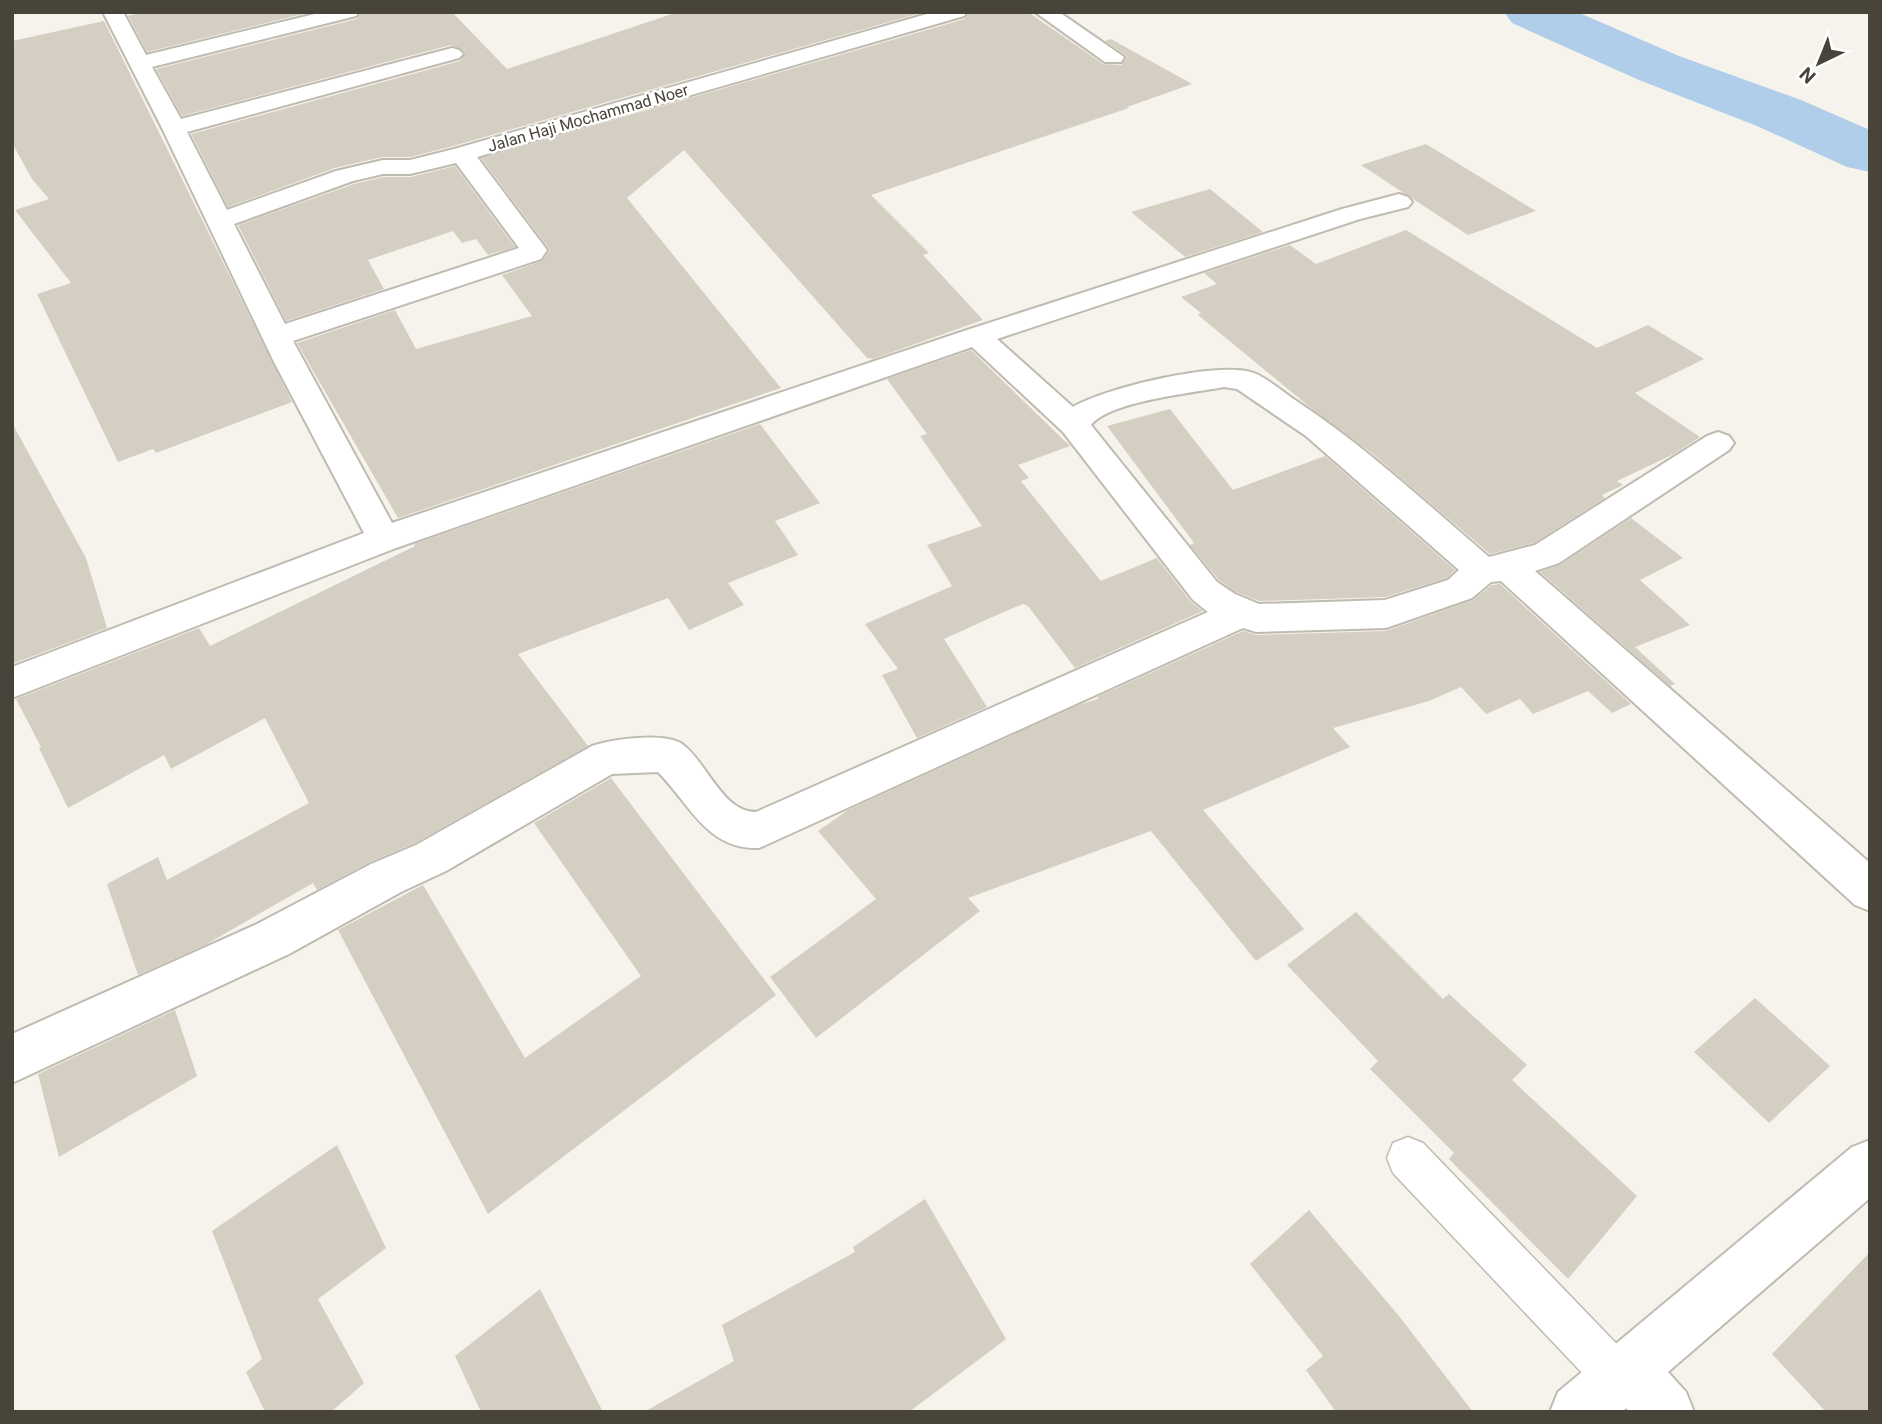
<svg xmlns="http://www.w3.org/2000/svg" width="1882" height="1424" font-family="Roboto,sans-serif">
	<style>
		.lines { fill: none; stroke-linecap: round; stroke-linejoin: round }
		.river { fill: #b0ceea; fill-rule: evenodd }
		.building { fill: #d5cfc3 }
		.lane-casing { stroke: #bfbbb0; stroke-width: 3 }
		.street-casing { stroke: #bfbbb0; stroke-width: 4 }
		.lane { fill: #fff; fill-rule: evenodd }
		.street { fill: #fff; fill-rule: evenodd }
		.labels { text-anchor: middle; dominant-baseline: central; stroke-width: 5; stroke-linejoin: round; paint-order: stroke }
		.far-street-label { font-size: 16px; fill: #49443a; stroke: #fff }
	</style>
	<rect width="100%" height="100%" fill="#f5f3ec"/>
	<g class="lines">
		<path class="river" d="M 1504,12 L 1577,12 L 1679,56 L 1801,100 L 1870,130 L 1870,172 L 1847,167 L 1757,126 L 1639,80 L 1512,23 Z"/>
	</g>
	<g class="building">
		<path d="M 143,12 L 311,12 L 147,52 L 128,16 Z"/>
		<path d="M 361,12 L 452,12 L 507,69 L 678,12 L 924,12 L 453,146 L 410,157 L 382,157 L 335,168 L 228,207 L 191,134 L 460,61 L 465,52 L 451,45 L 182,116 L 156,69 L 357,19 Z"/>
		<path d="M 969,12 L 1028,12 L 1103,64 L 1121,65 L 1127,56 L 1105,41 L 1111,39 L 1192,84 L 1127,107 L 1129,108 L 871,195 L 929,253 L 923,255 L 983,320 L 873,359 L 867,358 L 684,150 L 627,198 L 781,388 L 398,518 L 297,343 L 395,310 L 416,349 L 532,316 L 502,275 L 542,261 L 550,250 L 481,158 L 965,19 Z"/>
		<path d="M 104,21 L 292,402 L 156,453 L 153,449 L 118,462 L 37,294 L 71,283 L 15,210 L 49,199 L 32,179 L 12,143 L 12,41 Z"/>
		<path d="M 1426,144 L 1536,211 L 1468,235 L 1361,165 Z"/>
		<path d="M 455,166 L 515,247 L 488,255 L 476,239 L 462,243 L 453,231 L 368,260 L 384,289 L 286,321 L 238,225 L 354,184 L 383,177 L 411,177 Z"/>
		<path d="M 1210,189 L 1263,232 L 1185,257 L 1131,212 Z"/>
		<path d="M 1406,230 L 1597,348 L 1648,325 L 1704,359 L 1635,393 L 1700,437 L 1674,454 L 1617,481 L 1623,485 L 1602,495 L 1605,498 L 1534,543 L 1490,554 L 1374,455 L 1311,408 L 1198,315 L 1201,313 L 1181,297 L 1217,284 L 1204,273 L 1290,245 L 1316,264 Z"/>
		<path d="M 971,350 L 1070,446 L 1018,465 L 1029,478 L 1021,481 L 1101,581 L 1157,558 L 1191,602 L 1203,611 L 1075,668 L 1028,606 L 1023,604 L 990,618 L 944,639 L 987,707 L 917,738 L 882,675 L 898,669 L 865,624 L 952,586 L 927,545 L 982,526 L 920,436 L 927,434 L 887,379 Z"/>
		<path d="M 1170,409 L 1233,490 L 1325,456 L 1455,570 L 1447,578 L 1385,597 L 1259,601 L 1236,592 L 1219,580 L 1190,545 L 1194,543 L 1107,426 Z"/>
		<path d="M 12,423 L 86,558 L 107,628 L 12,664 Z"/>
		<path d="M 760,424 L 820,503 L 775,521 L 798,555 L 728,583 L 744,605 L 689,630 L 668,598 L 518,654 L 588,746 L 415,843 L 370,862 L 317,890 L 313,883 L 205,945 L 138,975 L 107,884 L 158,857 L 167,880 L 309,803 L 265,718 L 171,769 L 164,755 L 68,808 L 39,748 L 41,747 L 16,699 L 199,628 L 210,646 L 415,546 L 414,544 Z"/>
		<path d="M 1631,518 L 1683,558 L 1640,580 L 1690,625 L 1635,647 L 1675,684 L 1670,686 L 1540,572 L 1560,565 Z"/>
		<path d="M 1500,584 L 1631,704 L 1612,713 L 1588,691 L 1533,714 L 1520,699 L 1486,714 L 1461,687 L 1429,701 L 1333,728 L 1350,747 L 1203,810 L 1304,929 L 1256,961 L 1151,831 L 968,898 L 980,911 L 816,1038 L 770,977 L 876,899 L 818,831 L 848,810 L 1081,704 L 1098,699 L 1097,697 L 1243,631 L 1256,635 L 1386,631 L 1473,600 L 1492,585 Z"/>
		<path d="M 611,778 L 776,995 L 488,1214 L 338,930 L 423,885 L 525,1058 L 641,976 L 534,823 Z"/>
		<path d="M 1356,912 L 1443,999 L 1449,994 L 1527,1065 L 1512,1080 L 1637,1196 L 1568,1279 L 1449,1159 L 1454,1153 L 1370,1069 L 1378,1061 L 1287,965 Z"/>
		<path d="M 1755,998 L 1830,1066 L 1769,1123 L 1694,1052 Z"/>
		<path d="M 175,1010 L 197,1076 L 59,1157 L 38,1074 Z"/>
		<path d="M 337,1145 L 386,1248 L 318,1299 L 364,1383 L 331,1412 L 265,1412 L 246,1372 L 262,1359 L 212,1231 Z"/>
		<path d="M 925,1199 L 1006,1339 L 909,1412 L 644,1412 L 734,1361 L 722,1325 L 855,1252 L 853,1247 Z"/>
		<path d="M 1309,1210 L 1399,1316 L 1473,1412 L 1336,1412 L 1306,1370 L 1323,1356 L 1250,1264 Z"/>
		<path d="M 1870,1252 L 1870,1412 L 1826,1412 L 1772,1354 Z"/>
		<path d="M 540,1289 L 603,1412 L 481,1412 L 455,1356 Z"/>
	</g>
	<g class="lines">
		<g class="lane-casing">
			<path id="lane" d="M 1408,1137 L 1423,1143 L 1634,1362 L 1641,1378 L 1634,1394 L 1618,1401 L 1602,1394 L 1393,1173 L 1387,1158 L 1393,1143 Z"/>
		</g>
		<g class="street-casing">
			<g id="street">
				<path d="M 103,12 L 123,12 L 146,55 L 323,12 L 359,12 L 356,16 L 152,67 L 181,119 L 452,48 L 459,50 L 463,54 L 459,58 L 187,132 L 227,210 L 336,171 L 383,160 L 410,160 L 454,149 L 934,12 L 967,12 L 964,16 L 477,157 L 547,250 L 541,259 L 293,341 L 392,523 L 967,330 L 1342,209 L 1399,194 L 1408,197 L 1412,202 L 1408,207 L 1360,219 L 997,339 L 1073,407 C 1104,388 1220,360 1254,373 C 1269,379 1284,393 1298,402 C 1366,447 1427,504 1489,557 L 1535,545 L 1707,436 L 1718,432 L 1729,436 L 1734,443 L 1729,450 L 1559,563 L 1535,571 L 1870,863 L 1870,911 L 1855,905 L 1501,581 L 1491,582 L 1472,598 L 1386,628 L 1256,632 L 1243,628 L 759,848 C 707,850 690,804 658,772 L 612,774 L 446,871 L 401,892 L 289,954 L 12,1083 L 12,1034 L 257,924 L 371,864 L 416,845 L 592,746 C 611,739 665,732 682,744 C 707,762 722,812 756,812 L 1208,612 L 1193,600 L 1063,432 L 972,347 L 396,548 L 12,698 L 12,667 L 364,533 L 273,360 L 162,128 ZM 456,163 L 519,248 L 285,324 L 234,224 L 353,181 L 383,174 L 410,174 ZM 1224,387 L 1237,389 L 1306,436 L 1459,570 L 1448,580 L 1385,600 L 1259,604 L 1235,594 L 1217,582 L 1091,425 C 1110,401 1193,393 1224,387 Z"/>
				<path d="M 1035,12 L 1059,12 L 1124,57 L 1121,62 L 1105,62 Z"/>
				<path d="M 1870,1140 L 1870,1198 L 1668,1372 L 1686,1392 L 1694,1412 L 1629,1412 L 1626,1408 L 1622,1412 L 1550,1412 L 1558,1392 L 1852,1147 Z"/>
			</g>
		</g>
		<use href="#lane" class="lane"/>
		<use href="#street" class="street"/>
	</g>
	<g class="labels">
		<g class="far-street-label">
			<text transform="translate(588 118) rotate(-16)">Jalan Haji Mochammad Noer</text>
		</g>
	</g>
	<rect width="1882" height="1424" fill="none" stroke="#49443a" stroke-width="28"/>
	<g transform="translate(1819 63) rotate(223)" stroke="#ffffff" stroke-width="5" paint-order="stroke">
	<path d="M0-5L12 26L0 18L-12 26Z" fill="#49443a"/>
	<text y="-10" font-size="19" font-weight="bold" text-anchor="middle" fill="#49443a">N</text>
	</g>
</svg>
